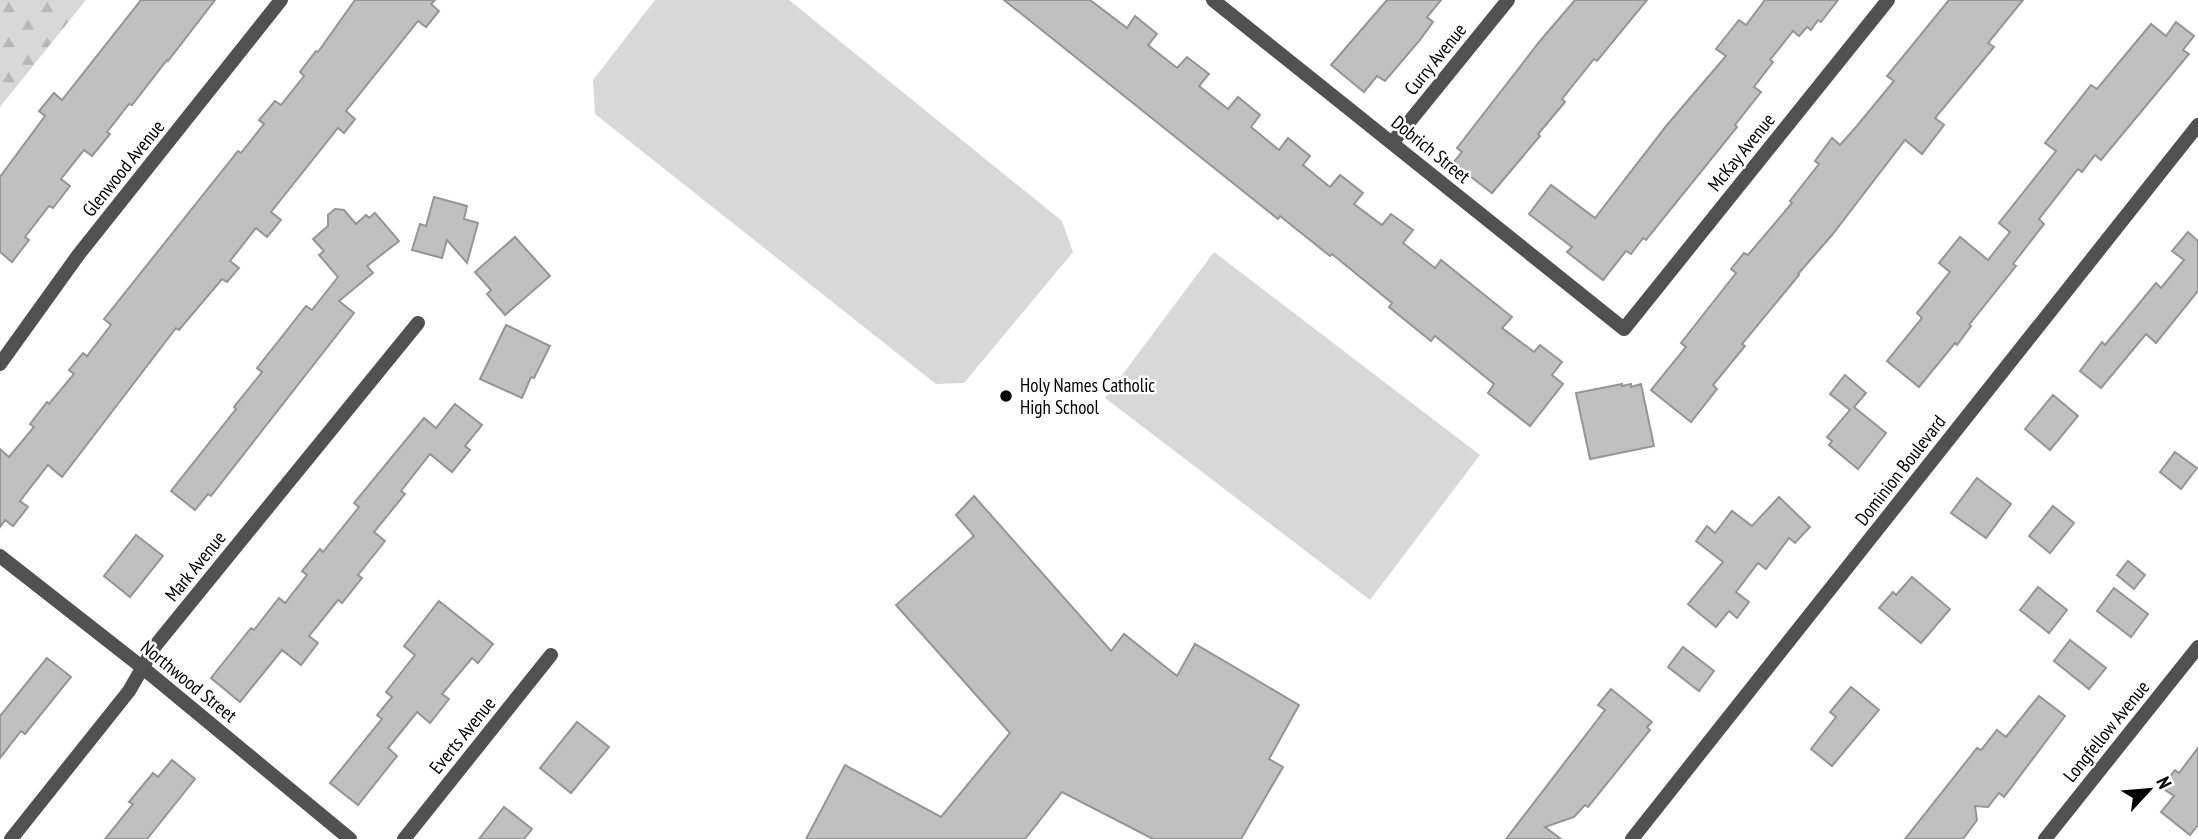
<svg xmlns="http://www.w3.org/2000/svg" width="2198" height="839" font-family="'PT Sans Narrow',sans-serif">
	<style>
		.green { fill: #d8d8d8 }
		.forest { fill: url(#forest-firs) }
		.building { fill: #c0c0c0; stroke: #959595; stroke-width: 2 }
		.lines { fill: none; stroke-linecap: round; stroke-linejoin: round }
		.minor { stroke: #515151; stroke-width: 14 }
		.tertiary { stroke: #515151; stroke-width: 14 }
		.poi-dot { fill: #000; stroke: #fff; stroke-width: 2.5 }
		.labels { text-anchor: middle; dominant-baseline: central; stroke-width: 5; stroke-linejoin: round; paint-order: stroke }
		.street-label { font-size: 19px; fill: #000; stroke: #fff }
		.poi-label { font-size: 19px; fill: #000; stroke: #fff; text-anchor: start }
	</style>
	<defs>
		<pattern id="forest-firs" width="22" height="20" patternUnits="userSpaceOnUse" patternTransform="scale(1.75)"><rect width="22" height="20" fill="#d8d8d8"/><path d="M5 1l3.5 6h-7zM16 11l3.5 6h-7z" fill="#b8b8b8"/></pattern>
	</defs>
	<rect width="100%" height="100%" fill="#fff"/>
	<g class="green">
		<path d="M 655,0 L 789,0 L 1062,221 L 1073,252 L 964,383 L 936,384 L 595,114 L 593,80 Z"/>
		<path d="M 1214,252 L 1480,455 L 1370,600 L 1105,398 Z"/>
	</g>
	<path class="forest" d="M 0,0 L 86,0 L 0,107 Z"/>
	<g class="building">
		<path d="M 141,0 L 215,0 L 168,61 L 167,60 L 132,105 L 129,104 L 107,132 L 110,134 L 92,156 L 84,150 L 61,179 L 70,186 L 53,208 L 49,206 L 25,237 L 29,240 L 12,262 L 0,252 L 0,177 L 45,116 L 39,111 L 54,93 L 62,100 Z"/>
		<path d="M 355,0 L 435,0 L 431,4 L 439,11 L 426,27 L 418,21 L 346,111 L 355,119 L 344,133 L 338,128 L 271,212 L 281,220 L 267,237 L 256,228 L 230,261 L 239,268 L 227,282 L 222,279 L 179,330 L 176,328 L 62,477 L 48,465 L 20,501 L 28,507 L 13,526 L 5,520 L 0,527 L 0,449 L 9,457 L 34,427 L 30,424 L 47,402 L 49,404 L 74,374 L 69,370 L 83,353 L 87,356 L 111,325 L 104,319 L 238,151 L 241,153 L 264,124 L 259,120 L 275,101 L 281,105 L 304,76 L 300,72 L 316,51 L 318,52 Z"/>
		<path d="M 1004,0 L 1090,0 L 1127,28 L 1135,16 L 1157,34 L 1148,45 L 1177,68 L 1187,57 L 1209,74 L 1199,86 L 1228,109 L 1238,97 L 1260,115 L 1251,127 L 1279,150 L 1288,138 L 1310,156 L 1303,165 L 1330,187 L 1340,175 L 1363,193 L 1354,204 L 1382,225 L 1391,214 L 1413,230 L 1403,243 L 1435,268 L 1441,260 L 1512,317 L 1502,328 L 1534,352 L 1540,345 L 1562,362 L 1552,375 L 1563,384 L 1530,426 L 1488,393 L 1494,384 L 1435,336 L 1431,341 L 1389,307 L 1392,303 L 1332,254 L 1330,256 L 1280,216 L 1278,219 Z"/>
		<path d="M 1387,0 L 1441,0 L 1427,17 L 1433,22 L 1420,40 L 1385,81 L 1377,76 L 1364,92 L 1331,65 Z"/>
		<path d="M 1575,0 L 1647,0 L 1597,61 L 1594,59 L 1562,99 L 1565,102 L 1538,134 L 1540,136 L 1492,193 L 1453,163 L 1462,152 L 1457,148 L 1540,41 Z"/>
		<path d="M 1765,0 L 1838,0 L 1821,22 L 1818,20 L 1811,30 L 1807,27 L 1799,36 L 1793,31 L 1770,60 L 1773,62 L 1754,87 L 1761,92 L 1735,125 L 1737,127 L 1646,240 L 1643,238 L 1631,254 L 1626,251 L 1603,280 L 1567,252 L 1572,247 L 1529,214 L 1551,185 L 1595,218 L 1667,125 L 1726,56 L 1716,49 L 1739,20 L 1746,25 Z"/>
		<path d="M 1949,0 L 2023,0 L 1988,43 L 1994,47 L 1935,118 L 1944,125 L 1922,154 L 1905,140 L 1832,235 L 1798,274 L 1799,275 L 1742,344 L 1745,346 L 1713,385 L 1717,389 L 1691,422 L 1651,390 L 1686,347 L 1681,343 L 1736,273 L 1731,269 L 1744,253 L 1748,255 L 1792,203 L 1790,201 L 1819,164 L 1815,161 L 1832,138 L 1840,145 L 1856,127 L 1894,81 L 1887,76 Z"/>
		<path d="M 2176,22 L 2194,36 L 2183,50 L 2189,54 L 2101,160 L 2095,155 L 2082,172 L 2078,169 L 2039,219 L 2044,224 L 2013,264 L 2016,266 L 1969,325 L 1971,326 L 1957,345 L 1955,343 L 1919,387 L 1887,361 L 1922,318 L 1917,313 L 1950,272 L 1939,263 L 1960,237 L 1988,260 L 2010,232 L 1999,223 L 2056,151 L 2045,143 L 2091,85 L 2097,89 L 2151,24 L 2166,36 Z"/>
		<path d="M 434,197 L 467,206 L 464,219 L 478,223 L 467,263 L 447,240 L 442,258 L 412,250 L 420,224 L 426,226 Z"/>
		<path d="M 335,209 L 344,210 L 356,224 L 366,215 L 369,218 L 375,213 L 399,241 L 367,266 L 373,273 L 339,301 L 354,313 L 211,496 L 208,494 L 195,510 L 171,491 L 236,409 L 234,407 L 262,372 L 257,368 L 284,334 L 306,306 L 312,310 L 338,277 L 319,255 L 324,251 L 313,239 L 328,226 L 328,215 Z"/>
		<path d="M 2188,232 L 2198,241 L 2198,291 L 2156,343 L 2146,334 L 2101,388 L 2080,371 L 2102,342 L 2105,345 L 2156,283 L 2161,288 L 2184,260 L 2172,251 Z"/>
		<path d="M 515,237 L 550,276 L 505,315 L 487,294 L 491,290 L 475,272 Z"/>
		<path d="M 506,325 L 550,346 L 534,378 L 531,377 L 522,398 L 480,379 Z"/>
		<path d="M 1845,375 L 1866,393 L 1854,407 L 1886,433 L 1858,469 L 1829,445 L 1832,441 L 1827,437 L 1850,410 L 1830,394 Z"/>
		<path d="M 1622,384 L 1622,386 L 1631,384 L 1631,387 L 1641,384 L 1654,446 L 1590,459 L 1576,393 Z"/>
		<path d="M 2053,395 L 2078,416 L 2050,450 L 2025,429 Z"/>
		<path d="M 455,404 L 482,425 L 465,446 L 470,450 L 452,472 L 430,454 L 401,491 L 405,494 L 374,532 L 385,541 L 358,575 L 362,578 L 342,603 L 338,600 L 309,636 L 318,643 L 301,665 L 282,650 L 240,702 L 211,678 L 251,628 L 254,630 L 279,598 L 285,603 L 307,575 L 302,571 L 320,549 L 323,552 L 359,507 L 354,503 L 424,418 L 436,428 Z"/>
		<path d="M 2175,452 L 2197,468 L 2181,489 L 2160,472 Z"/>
		<path d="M 1977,478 L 2011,504 L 1986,538 L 1951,513 Z"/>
		<path d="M 974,496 L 1111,651 L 1124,634 L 1177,676 L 1195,644 L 1299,705 L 1269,759 L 1283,767 L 1241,839 L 1153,839 L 1062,792 L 1025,839 L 806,839 L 845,765 L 941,817 L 1010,733 L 896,605 L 974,536 L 956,515 Z"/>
		<path d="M 1779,497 L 1810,527 L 1795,543 L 1789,538 L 1766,569 L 1758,563 L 1736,592 L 1749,602 L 1737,618 L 1729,611 L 1716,627 L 1688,604 L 1723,562 L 1696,541 L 1707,526 L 1715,533 L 1732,511 L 1752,526 Z"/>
		<path d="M 2053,506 L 2074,523 L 2050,553 L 2029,536 Z"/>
		<path d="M 136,535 L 163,556 L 130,597 L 104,576 Z"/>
		<path d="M 2128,561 L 2145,575 L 2134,589 L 2117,575 Z"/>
		<path d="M 1912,577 L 1950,609 L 1921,643 L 1879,608 L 1893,592 L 1896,595 Z"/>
		<path d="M 2038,587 L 2067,610 L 2049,633 L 2020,610 Z"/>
		<path d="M 2114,588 L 2148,614 L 2131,637 L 2097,611 Z"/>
		<path d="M 439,601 L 493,644 L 478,663 L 472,658 L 442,694 L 449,699 L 430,723 L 417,712 L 388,748 L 397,756 L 358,805 L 330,783 L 382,719 L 377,715 L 392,697 L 386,692 L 415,655 L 404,646 Z"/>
		<path d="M 2070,640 L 2106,668 L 2089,689 L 2054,661 Z"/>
		<path d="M 1683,647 L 1714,671 L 1699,691 L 1668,667 Z"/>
		<path d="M 47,658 L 71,677 L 25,734 L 21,731 L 0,758 L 0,716 Z"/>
		<path d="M 1851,687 L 1879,710 L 1832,766 L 1811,749 L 1836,717 L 1830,712 Z"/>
		<path d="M 1611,689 L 1652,722 L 1647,727 L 1650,730 L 1588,807 L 1585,805 L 1574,817 L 1545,827 L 1561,839 L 1506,839 L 1605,710 L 1598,705 Z"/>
		<path d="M 2039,696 L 2065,716 L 2004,797 L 1999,793 L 1988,807 L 1975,806 L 1977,820 L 1963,839 L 1905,839 L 1977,748 L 1981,750 L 1997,730 L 2006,737 Z"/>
		<path d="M 577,722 L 609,747 L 571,793 L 540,768 Z"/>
		<path d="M 2198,748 L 2198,825 L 2190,835 L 2161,812 L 2174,796 L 2161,787 L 2175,770 L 2179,773 Z"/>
		<path d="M 172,760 L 195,779 L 147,839 L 105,839 L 133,804 L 129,802 L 153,773 L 158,777 Z"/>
		<path d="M 504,807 L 532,829 L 524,839 L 479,839 Z"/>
	</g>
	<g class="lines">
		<g class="minor">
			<path d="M 1213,0 L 1624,329 L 1888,0"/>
			<path d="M 1392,143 L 1508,0"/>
			<path d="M 0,364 L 79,254 L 281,0"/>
			<path d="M 0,556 L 143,668 L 350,839"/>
			<path d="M 11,839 L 129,691 L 155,646 L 418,323"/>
			<path d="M 404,839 L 551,655"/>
			<path d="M 2045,839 L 2198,647"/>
		</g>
		<path class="tertiary" d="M 1632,839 L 2198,125"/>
	</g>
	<circle class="poi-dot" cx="1006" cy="396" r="7"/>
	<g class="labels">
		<g class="street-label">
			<text transform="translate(1435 59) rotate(-51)">Curry Avenue</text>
			<text transform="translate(1431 149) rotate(39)">Dobrich Street</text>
			<text transform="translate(1741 152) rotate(-51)">McKay Avenue</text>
			<text transform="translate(123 168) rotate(-51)">Glenwood Avenue</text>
			<text transform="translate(1900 470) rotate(-52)">Dominion Boulevard</text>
			<text transform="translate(195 566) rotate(-51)">Mark Avenue</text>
			<text transform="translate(189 681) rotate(39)">Northwood Street</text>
			<text transform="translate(2106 731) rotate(-51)">Longfellow Avenue</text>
			<text transform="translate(462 735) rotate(-51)">Everts Avenue</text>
		</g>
		<g class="poi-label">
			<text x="1020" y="385">Holy Names Catholic<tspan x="1020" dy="22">High School</tspan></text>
		</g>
	</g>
	<g transform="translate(2149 790) rotate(64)" stroke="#ffffff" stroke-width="5" paint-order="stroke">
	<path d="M0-5L12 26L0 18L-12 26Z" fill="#000000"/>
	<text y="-10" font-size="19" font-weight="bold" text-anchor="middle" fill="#000000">N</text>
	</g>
</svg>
